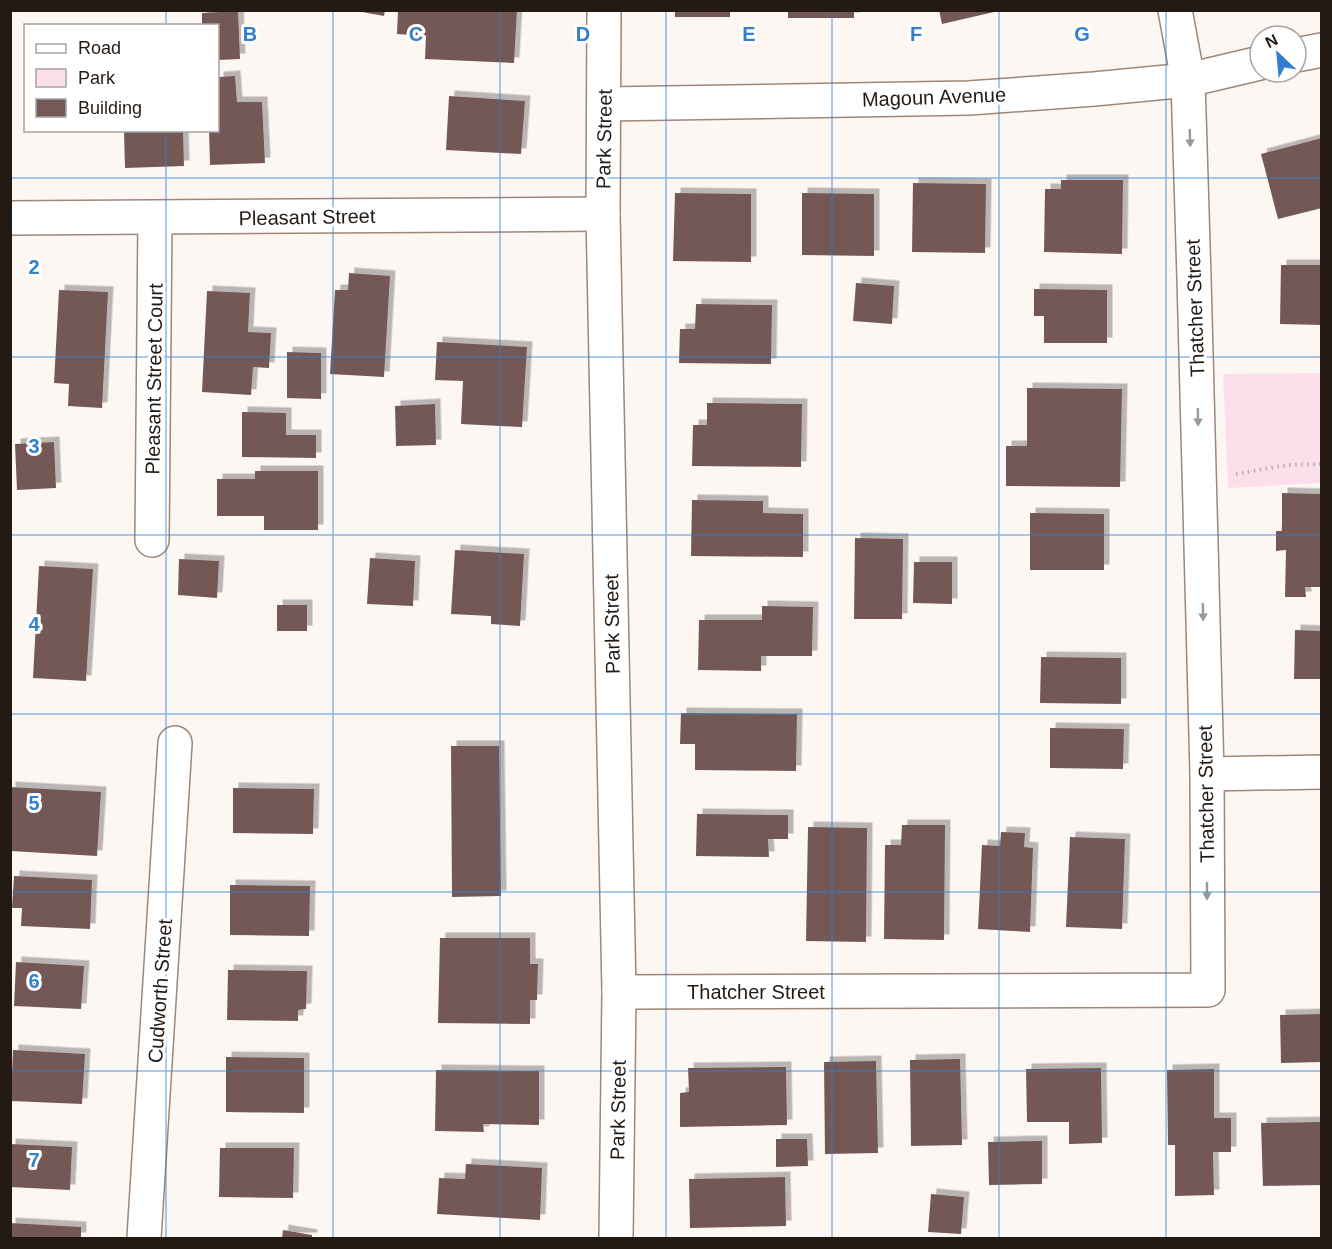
<svg xmlns="http://www.w3.org/2000/svg" width="1332" height="1249" font-family="Helvetica,sans-serif">
	<style>
		.green { fill: #fcdfeb }
		.building { fill: #735957; filter: url(#shadow) }
		.lines { fill: none; stroke-linecap: round; stroke-linejoin: round }
		.minor-casing { stroke: #9d8778; stroke-width: 36 }
		.tertiary-casing { stroke: #9d8778; stroke-width: 36 }
		.path { stroke: #b6afab; stroke-width: 4; stroke-dasharray: 1.5 4.5; stroke-linecap: butt }
		.minor { stroke: #fff; stroke-width: 33 }
		.tertiary { stroke: #fff; stroke-width: 33 }
		.oneway { fill: #9c9895 }
		.grid { fill: none; stroke: #3080cf; stroke-width: 1.5; stroke-opacity: 0.55 }
		.labels { text-anchor: middle; dominant-baseline: central; stroke-width: 6; stroke-linejoin: round; paint-order: stroke }
		.street-label { font-size: 20px; fill: #231a14; stroke: #fff }
		.grid-label { font-size: 20px; text-anchor: middle; font-weight: bold; fill: #3080cf; stroke: #fff; stroke-width: 6; stroke-linejoin: round; paint-order: stroke }
	</style>
	<defs>
		<filter id="shadow"><feDropShadow dx="5.5" dy="-5.5" stdDeviation="0" flood-color="#0004"/></filter>
	</defs>
	<rect width="100%" height="100%" fill="#fdf7f4"/>
	<path class="green" d="M 1321,373 L 1321,483 L 1228,488 L 1223,374 Z"/>
	<g class="building">
		<path d="M 351,10 L 385,10 L 384,16 Z"/>
		<path d="M 398,10 L 517,10 L 514,63 L 425,59 L 426,36 L 397,34 Z"/>
		<rect x="675" y="10" width="55" height="7"/>
		<rect x="788" y="10" width="66" height="8"/>
		<path d="M 939,10 L 994,10 L 994,12 L 942,24 Z"/>
		<path d="M 238,11 L 240,59 L 218,60 L 218,26 L 202,26 L 202,13 Z"/>
		<path d="M 235,76 L 237,102 L 262,102 L 265,163 L 210,165 L 209,130 L 218,130 L 218,77 Z"/>
		<path d="M 449,96 L 525,101 L 521,154 L 446,150 Z"/>
		<path d="M 124,130 L 183,130 L 184,166 L 125,168 Z"/>
		<path d="M 1322,138 L 1322,208 L 1278,219 L 1261,154 Z"/>
		<path d="M 1061,180 L 1123,180 L 1122,254 L 1044,252 L 1045,189 L 1061,189 Z"/>
		<path d="M 913,183 L 986,184 L 985,253 L 912,252 Z"/>
		<path d="M 675,193 L 751,194 L 751,262 L 673,261 Z"/>
		<path d="M 802,193 L 874,194 L 874,256 L 802,255 Z"/>
		<path d="M 1281,265 L 1322,265 L 1322,325 L 1280,324 Z"/>
		<path d="M 349,273 L 390,276 L 384,377 L 330,374 L 335,290 L 348,290 Z"/>
		<path d="M 856,283 L 894,286 L 892,324 L 853,321 Z"/>
		<path d="M 1034,289 L 1107,290 L 1107,343 L 1044,343 L 1044,316 L 1034,316 Z"/>
		<path d="M 59,290 L 108,292 L 102,408 L 68,406 L 69,384 L 54,383 Z"/>
		<path d="M 207,291 L 250,293 L 248,332 L 271,333 L 269,368 L 253,367 L 251,395 L 202,392 Z"/>
		<path d="M 696,304 L 772,305 L 771,364 L 679,363 L 680,329 L 695,329 Z"/>
		<path d="M 437,342 L 527,347 L 522,427 L 461,424 L 463,381 L 435,380 Z"/>
		<path d="M 287,352 L 321,353 L 321,399 L 287,398 Z"/>
		<path d="M 1027,388 L 1122,389 L 1120,487 L 1006,486 L 1006,446 L 1027,446 Z"/>
		<path d="M 707,403 L 802,404 L 801,467 L 692,466 L 693,425 L 707,425 Z"/>
		<path d="M 435,404 L 436,445 L 396,446 L 395,406 Z"/>
		<path d="M 242,412 L 286,413 L 286,435 L 316,435 L 316,458 L 242,457 Z"/>
		<path d="M 54,442 L 56,488 L 17,490 L 15,444 Z"/>
		<path d="M 255,471 L 318,471 L 318,530 L 264,530 L 264,516 L 217,516 L 217,479 L 255,479 Z"/>
		<path d="M 1282,493 L 1322,494 L 1322,587 L 1305,587 L 1306,597 L 1285,597 L 1286,550 L 1276,551 L 1276,531 L 1282,531 Z"/>
		<path d="M 692,500 L 763,501 L 763,513 L 803,514 L 803,557 L 691,556 Z"/>
		<path d="M 1030,513 L 1104,514 L 1104,570 L 1030,570 Z"/>
		<path d="M 855,538 L 903,539 L 902,619 L 854,619 Z"/>
		<path d="M 455,550 L 524,554 L 520,626 L 491,624 L 491,616 L 451,614 Z"/>
		<path d="M 370,558 L 415,561 L 413,606 L 367,604 Z"/>
		<path d="M 179,559 L 219,561 L 217,598 L 178,595 Z"/>
		<path d="M 914,562 L 952,562 L 952,604 L 913,603 Z"/>
		<path d="M 39,566 L 93,569 L 86,681 L 33,678 Z"/>
		<rect x="277" y="605" width="30" height="26"/>
		<path d="M 762,606 L 813,607 L 812,656 L 761,656 L 761,671 L 698,670 L 699,620 L 762,620 Z"/>
		<path d="M 1295,630 L 1322,631 L 1322,679 L 1294,679 Z"/>
		<path d="M 1041,657 L 1121,658 L 1121,704 L 1040,703 Z"/>
		<path d="M 681,713 L 797,714 L 796,771 L 695,770 L 695,744 L 680,744 Z"/>
		<path d="M 1050,728 L 1124,729 L 1123,769 L 1050,768 Z"/>
		<path d="M 451,746 L 499,746 L 501,896 L 452,897 Z"/>
		<path d="M 10,787 L 101,792 L 97,856 L 10,851 Z"/>
		<path d="M 233,788 L 314,789 L 313,834 L 233,833 Z"/>
		<path d="M 697,814 L 788,815 L 788,839 L 768,839 L 769,857 L 696,856 Z"/>
		<path d="M 902,825 L 945,825 L 944,940 L 884,939 L 885,845 L 901,845 Z"/>
		<path d="M 808,827 L 867,828 L 866,942 L 806,941 Z"/>
		<path d="M 1001,832 L 1025,833 L 1024,847 L 1033,848 L 1030,932 L 978,929 L 982,845 L 1000,846 Z"/>
		<path d="M 1070,837 L 1125,839 L 1122,929 L 1066,927 Z"/>
		<path d="M 14,876 L 92,880 L 90,929 L 21,926 L 22,908 L 12,908 Z"/>
		<path d="M 230,885 L 310,886 L 309,936 L 230,935 Z"/>
		<path d="M 440,938 L 530,938 L 530,964 L 538,964 L 537,1000 L 530,1000 L 530,1024 L 438,1023 Z"/>
		<path d="M 16,962 L 84,966 L 81,1009 L 14,1006 Z"/>
		<path d="M 228,970 L 307,971 L 306,1009 L 298,1010 L 298,1021 L 227,1020 Z"/>
		<path d="M 1322,1014 L 1322,1062 L 1281,1063 L 1280,1015 Z"/>
		<path d="M 13,1050 L 85,1054 L 82,1104 L 11,1101 Z"/>
		<path d="M 226,1057 L 304,1058 L 304,1113 L 226,1112 Z"/>
		<path d="M 960,1059 L 962,1145 L 911,1146 L 910,1060 Z"/>
		<path d="M 876,1061 L 878,1153 L 825,1154 L 824,1062 Z"/>
		<path d="M 786,1067 L 787,1125 L 680,1127 L 680,1093 L 689,1092 L 688,1068 Z"/>
		<path d="M 1101,1068 L 1102,1143 L 1069,1144 L 1069,1122 L 1027,1122 L 1026,1069 Z"/>
		<path d="M 1214,1069 L 1214,1118 L 1231,1118 L 1231,1152 L 1213,1152 L 1214,1195 L 1175,1196 L 1175,1145 L 1168,1145 L 1167,1070 Z"/>
		<path d="M 436,1070 L 539,1071 L 539,1125 L 483,1124 L 484,1132 L 435,1131 Z"/>
		<path d="M 1322,1122 L 1322,1185 L 1263,1186 L 1261,1123 Z"/>
		<path d="M 776,1139 L 807,1139 L 808,1166 L 776,1167 Z"/>
		<path d="M 1042,1141 L 1042,1184 L 989,1185 L 988,1142 Z"/>
		<path d="M 10,1144 L 72,1147 L 70,1190 L 10,1187 Z"/>
		<path d="M 220,1148 L 294,1148 L 293,1198 L 219,1197 Z"/>
		<path d="M 466,1164 L 542,1168 L 540,1220 L 437,1214 L 439,1178 L 465,1179 Z"/>
		<path d="M 785,1177 L 786,1226 L 690,1228 L 689,1179 Z"/>
		<path d="M 931,1194 L 964,1197 L 961,1234 L 928,1232 Z"/>
		<path d="M 10,1223 L 81,1227 L 81,1238 L 10,1238 Z"/>
		<path d="M 283,1230 L 312,1235 L 312,1238 L 282,1238 Z"/>
	</g>
	<g class="lines">
		<g class="minor-casing">
			<g id="minor">
				<path d="M 1296,55 L 1322,50"/>
				<path d="M 605,104 L 969,98 L 1094,89 L 1188,80 L 1260,63"/>
				<path d="M 10,218 L 603,214"/>
				<path d="M 152,540 L 155,218"/>
				<path d="M 1207,774 L 1322,772"/>
				<path d="M 619,992 L 1208,990 L 1207,774 L 1194,278 L 1188,80 L 1175,10"/>
				<path d="M 144,1238 L 175,743"/>
			</g>
		</g>
		<g class="tertiary-casing">
			<path id="tertiary" d="M 604,10 L 603,214 L 619,992 L 616,1238"/>
		</g>
		<path class="path" d="M 1236,474 L 1287,465 L 1322,464"/>
		<use href="#minor" class="minor"/>
		<use href="#tertiary" class="tertiary"/>
	</g>
	<defs><path id="oneway-solid" d="M-6-.8H1V-3.2L6.5 0L1 3.2V.8H-6Z" transform="scale(1.5)"/></defs>
	<g class="oneway">
		<use href="#oneway-solid" transform="translate(1190 138) rotate(88)"/>
		<use href="#oneway-solid" transform="translate(1198 417) rotate(89)"/>
		<use href="#oneway-solid" transform="translate(1203 612) rotate(89)"/>
		<use href="#oneway-solid" transform="translate(1207 891) rotate(90)"/>
	</g>
	<path class="grid" d="M 166,10 L 166,26M 333,10 L 333,1238M 500,10 L 500,1238M 666,10 L 666,1238M 832,10 L 832,1238M 999,10 L 999,1238M 1166,10 L 1166,1238M 166,130 L 166,1238M 10,178 L 1322,178M 10,357 L 1322,357M 10,535 L 1322,535M 10,714 L 1322,714M 10,892 L 1322,892M 10,1071 L 1322,1071"/>
	<g class="labels">
		<g class="street-label">
			<text transform="translate(934 97) rotate(-2)">Magoun Avenue</text>
			<text transform="translate(604 139) rotate(-89)">Park Street</text>
			<text transform="translate(307 217) rotate(-1)">Pleasant Street</text>
			<text transform="translate(1195 308) rotate(-92)">Thatcher Street</text>
			<text transform="translate(154 379) rotate(-89)">Pleasant Street Court</text>
			<text transform="translate(612 624) rotate(-91)">Park Street</text>
			<text transform="translate(1206 794) rotate(-91)">Thatcher Street</text>
			<text transform="translate(160 991) rotate(-86)">Cudworth Street</text>
			<text x="756" y="992">Thatcher Street</text>
			<text transform="translate(618 1110) rotate(-89)">Park Street</text>
		</g>
	</g>
	<g class="grid-label">
		<text x="250" y="41">B</text>
		<text x="416" y="41">C</text>
		<text x="583" y="41">D</text>
		<text x="749" y="41">E</text>
		<text x="916" y="41">F</text>
		<text x="1082" y="41">G</text>
		<text x="34" y="274">2</text>
		<text x="34" y="453">3</text>
		<text x="34" y="631">4</text>
		<text x="34" y="810">5</text>
		<text x="34" y="988">6</text>
		<text x="34" y="1167">7</text>
	</g>
	<rect width="1332" height="1249" fill="none" stroke="#231a14" stroke-width="24"/>
	<rect x="24" y="24" width="195" height="108" fill="#ffffff" stroke="#a7a3a1" stroke-width="1.5"/>
	<rect x="36" y="44" width="30" height="9" fill="#ffffff" stroke="#a7a3a1" stroke-width="1.5"/>
	<text x="78" y="54" font-size="18" fill="#231a14">Road</text>
	<rect x="36" y="69" width="30" height="18" fill="#fcdfeb" stroke="#a7a3a1" stroke-width="1.5"/>
	<text x="78" y="84" font-size="18" fill="#231a14">Park</text>
	<rect x="36" y="99" width="30" height="18" fill="#735957" stroke="#a7a3a1" stroke-width="1.5"/>
	<text x="78" y="114" font-size="18" fill="#231a14">Building</text>
	<g transform="translate(1278 54) rotate(334)"><circle r="28" fill="#ffffff" stroke="#a7a3a1" stroke-width="1.5"/>
	<path d="M0-4.5L10 22L0 15L-10 22Z" fill="#3080cf"/>
	<text y="-9" font-size="16" font-weight="bold" text-anchor="middle" fill="#231a14">N</text>
	</g>
</svg>
